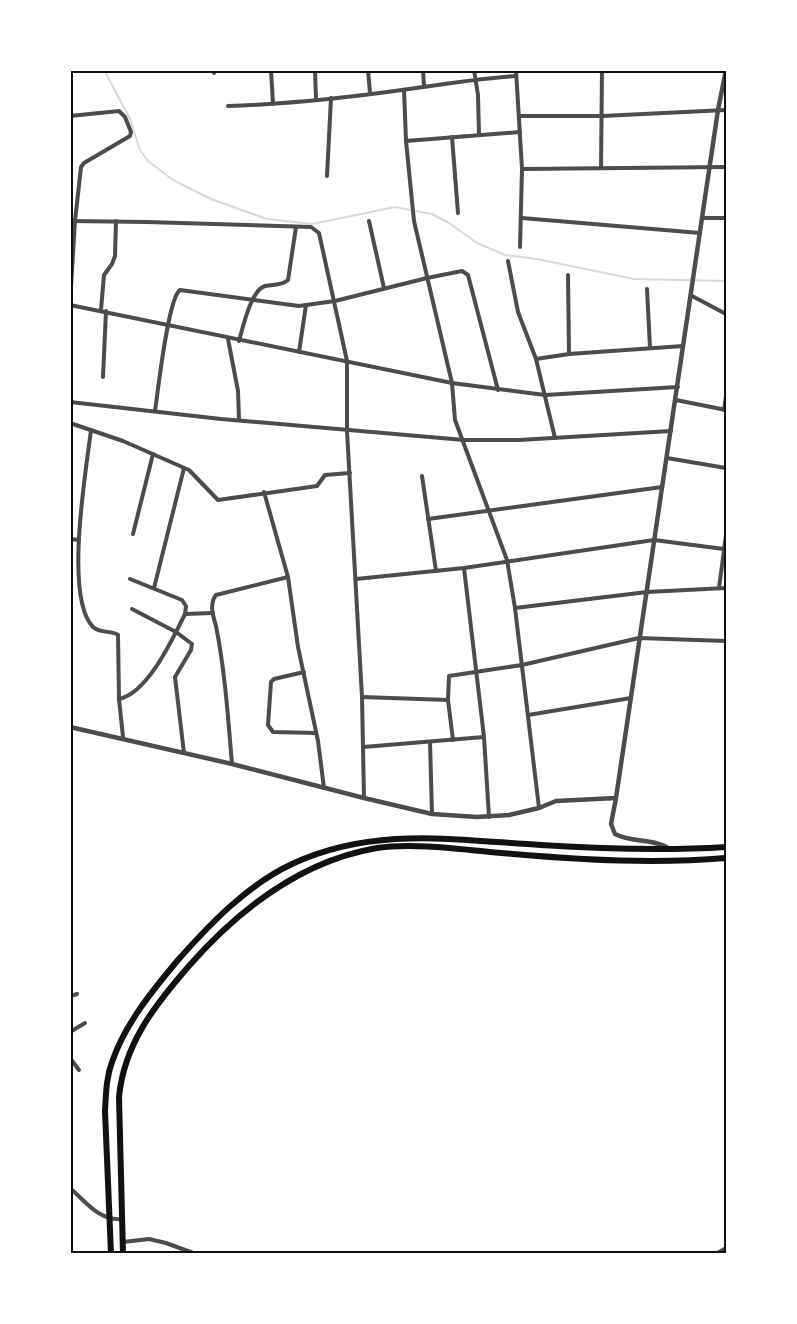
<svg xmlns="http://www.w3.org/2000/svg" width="797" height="1324" font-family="'Nunito Sans',sans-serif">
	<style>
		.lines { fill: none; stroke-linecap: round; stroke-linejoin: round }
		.stream { stroke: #d9d9d9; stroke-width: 2 }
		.minor { stroke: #4c4c4c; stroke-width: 4 }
		.tertiary { stroke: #4c4c4c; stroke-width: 4.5 }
		.primary { stroke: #111; stroke-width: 6 }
		.neatline { fill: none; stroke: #111; stroke-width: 2 }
	</style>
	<rect width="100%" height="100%" fill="#fff"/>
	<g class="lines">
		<path class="stream" d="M 104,70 L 130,119 L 140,150 L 148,161 L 173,180 L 211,199 L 267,219 L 312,224 L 395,207 L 432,214 L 449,223 L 477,243 L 505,255 L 537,259 L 634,279 L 726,281"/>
		<g class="minor">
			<path d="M 171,70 L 171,71"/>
			<path d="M 214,70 L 214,73"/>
			<path d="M 271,70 L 273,104"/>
			<path d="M 315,70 L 316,99"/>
			<path d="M 368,70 L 370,93"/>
			<path d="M 423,70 L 424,86"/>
			<path d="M 474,70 L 478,95 L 479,135"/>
			<path d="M 516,70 L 522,169 L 520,247"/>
			<path d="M 404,90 L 406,141 L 414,221 L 452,383 L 455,420 L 507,560 L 515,608 L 539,808"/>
			<path d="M 228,106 C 291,104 354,97 416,88 C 449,83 482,78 516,76"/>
			<path d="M 70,116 L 119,111 L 125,117 L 131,132 L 130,136 L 84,163 L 81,167 L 75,221 L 70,303"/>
			<path d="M 519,116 L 602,116 L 726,110"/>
			<path d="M 452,137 L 458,213"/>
			<path d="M 406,141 L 520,132"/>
			<path d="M 601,168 L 602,70"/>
			<path d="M 522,169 L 726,167"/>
			<path d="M 327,176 L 331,98"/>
			<path d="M 522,218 L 700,233"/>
			<path d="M 703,218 L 726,218"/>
			<path d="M 70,221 L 147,222 L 311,227 L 319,233 L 347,361 L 347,431 L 362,697 L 364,798"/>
			<path d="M 369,221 L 384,288"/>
			<path d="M 508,261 L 518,312 L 536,359 L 555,438"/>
			<path d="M 568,275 L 569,354"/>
			<path d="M 647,289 L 650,348"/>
			<path d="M 692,296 L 726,314"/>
			<path d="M 70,305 L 452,383 L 545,395 L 678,387"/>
			<path d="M 101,310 L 104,275 L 112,264 L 115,256 L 116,221"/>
			<path d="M 228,339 L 238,391 L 239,420"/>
			<path d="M 239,341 C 243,327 251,290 265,286 C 274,284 281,286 288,280 L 296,227"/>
			<path d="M 299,352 L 306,305"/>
			<path d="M 536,359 L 569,354 L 683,346"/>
			<path d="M 103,377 L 106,311"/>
			<path d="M 676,400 L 726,410"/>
			<path d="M 70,402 L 221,419 L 464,440 L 519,440 L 671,431"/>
			<path d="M 724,410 L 726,396"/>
			<path d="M 155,411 C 158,391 168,298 180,290 L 299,306 L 335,301 L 427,278 L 462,271 L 468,275 L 498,390"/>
			<path d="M 70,423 L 123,441 L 189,470 L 218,500 L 317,486 L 325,475 L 350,473"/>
			<path d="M 91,430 C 86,471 64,597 93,627 C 101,634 111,630 118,635 L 119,699"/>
			<path d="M 667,458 L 726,468"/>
			<path d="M 422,476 L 436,571"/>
			<path d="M 264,492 L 288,577 L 298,647 L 318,741 L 324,788"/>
			<path d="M 428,519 L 662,487"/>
			<path d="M 133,534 L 153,454"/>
			<path d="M 70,539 L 79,540"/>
			<path d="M 464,568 L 484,737 L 489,817"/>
			<path d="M 130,579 L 182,600 L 186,606 L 185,614 L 213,613"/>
			<path d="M 356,579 L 464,568 L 654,540 L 724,549"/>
			<path d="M 154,588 L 184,468"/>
			<path d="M 719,588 L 726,535"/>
			<path d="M 515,608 L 647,592 L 726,588"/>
			<path d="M 132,609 L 176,632 L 192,644 L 191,650 L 175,677 L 184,753"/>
			<path d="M 304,672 L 274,679 L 271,682 L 268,725 L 273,732 L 316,733"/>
			<path d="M 362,697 L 448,700"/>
			<path d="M 528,715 L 631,698"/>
			<path d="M 123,737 L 119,699 C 148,693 173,638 185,614"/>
			<path d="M 453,740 L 448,700 L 449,676 L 522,665 L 639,638 L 726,641"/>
			<path d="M 430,742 L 432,814"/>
			<path d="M 363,747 L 484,737"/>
			<path d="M 232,764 C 228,717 225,671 216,626 C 213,616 209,604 216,595 L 288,577"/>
			<path d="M 70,996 L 77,994"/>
			<path d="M 70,1032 L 85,1023"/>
			<path d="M 70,1058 L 79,1070"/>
			<path d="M 70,1188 C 86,1202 99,1221 122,1219"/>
			<path d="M 123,1242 L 149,1239 L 166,1243 L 196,1254"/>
			<path d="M 716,1254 L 726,1248"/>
		</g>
		<g class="tertiary">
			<path d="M 70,727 L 232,764 L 364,798 L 432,814 L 477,817 L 509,815 L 539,808 L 556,801 L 616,798 L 718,110 L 726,70"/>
			<path d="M 616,798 L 611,824 L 615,834 C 632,843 652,838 668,848"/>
		</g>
		<g class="primary">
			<path d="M 111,1254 L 105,1111 C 106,1095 106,1078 112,1062 C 125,1024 152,991 178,960 C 210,924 247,885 292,864 C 374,826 454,840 541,845 C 603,849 664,851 726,847"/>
			<path d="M 123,1254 L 119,1097 C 124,1044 155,1005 188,967 C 238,910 300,861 377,848 C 416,842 473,851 513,854 C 584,860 655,864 726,858"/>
		</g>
	</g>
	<rect width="797" height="1324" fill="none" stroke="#ffffff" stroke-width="144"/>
	<rect x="72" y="72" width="653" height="1180" class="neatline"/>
</svg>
